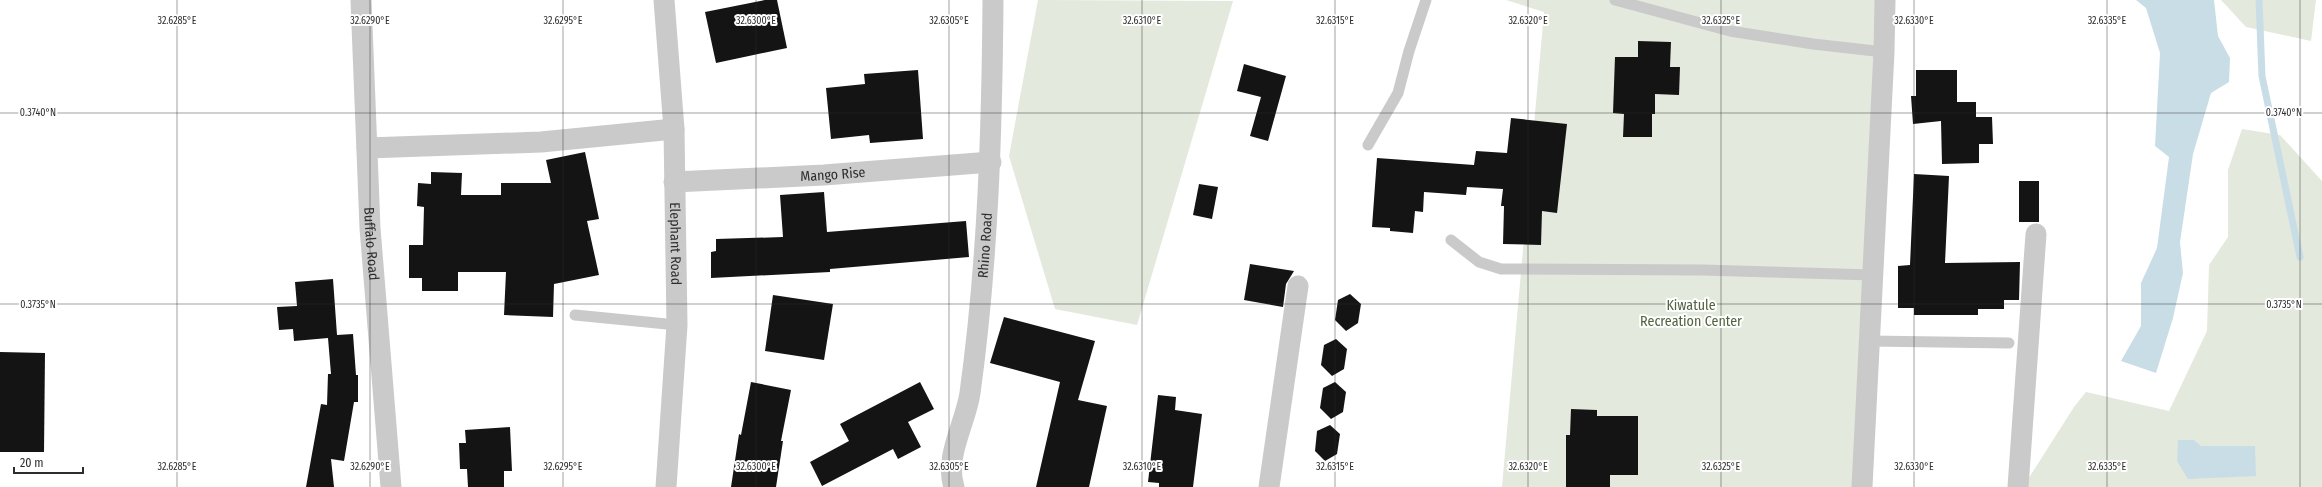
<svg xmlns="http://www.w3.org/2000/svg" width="2322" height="487" font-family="'Fira Sans Condensed',sans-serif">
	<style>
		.green { fill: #e3e9dc }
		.water { fill: #c9dde7 }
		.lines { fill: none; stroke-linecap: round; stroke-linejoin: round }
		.stream { stroke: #c9dde7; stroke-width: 7 }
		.building { fill: #141414 }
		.lane { stroke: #cacaca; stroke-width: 11 }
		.street { stroke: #cacaca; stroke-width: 21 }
		.ticks { fill: none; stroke: #2d2d2d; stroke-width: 1; stroke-opacity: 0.45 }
		.labels { text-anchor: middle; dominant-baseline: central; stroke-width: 4; stroke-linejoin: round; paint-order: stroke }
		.street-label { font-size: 14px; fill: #2d2d2d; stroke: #fff }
		.park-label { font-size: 14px; fill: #52633f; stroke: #fff }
		.ticks-label { font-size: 10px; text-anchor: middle; fill: #2d2d2d; stroke: #fff; stroke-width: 4; stroke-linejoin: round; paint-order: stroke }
	</style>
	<rect width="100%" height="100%" fill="#fff"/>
	<g class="green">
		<path d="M 1038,0 L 1233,1 L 1137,325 L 1055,309 L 1009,156 Z"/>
		<path d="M 1506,0 L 1878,0 L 1856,487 L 1502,487 L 1544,12 Z"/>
		<path d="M 2221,0 L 2316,0 L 2311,41 L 2246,27 Z"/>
		<path d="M 2242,129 L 2280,135 L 2322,181 L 2322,487 L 2023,487 L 2074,407 L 2086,392 L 2169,411 L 2207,331 L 2209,265 L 2228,237 L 2228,170 Z"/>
	</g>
	<g class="water">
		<path d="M 2136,0 L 2214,0 L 2218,36 L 2230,58 L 2229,82 L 2211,93 L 2193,154 L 2180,242 L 2183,273 L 2173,318 L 2156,373 L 2121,361 L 2141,326 L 2141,283 L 2157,248 L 2169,157 L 2155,146 L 2160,53 L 2146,8 Z"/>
		<path d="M 2178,440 L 2194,440 L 2201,446 L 2255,446 L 2256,476 L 2188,479 L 2177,461 Z"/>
	</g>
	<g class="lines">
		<path class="stream" d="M 2259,0 L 2262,76 L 2300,257"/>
	</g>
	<g class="building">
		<path d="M 765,0 L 777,0 L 787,48 L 716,63 L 705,12 Z"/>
		<path d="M 1638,41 L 1671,42 L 1670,67 L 1680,67 L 1679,95 L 1655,94 L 1655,114 L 1652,114 L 1652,137 L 1623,137 L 1624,114 L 1613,113 L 1615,57 L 1638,57 Z"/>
		<path d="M 1244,64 L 1286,76 L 1268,141 L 1250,136 L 1261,97 L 1237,91 Z"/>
		<path d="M 918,70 L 923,139 L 870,143 L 869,135 L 831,139 L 826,88 L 865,84 L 864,74 Z"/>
		<path d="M 1916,70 L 1957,70 L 1957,102 L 1976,102 L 1976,117 L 1992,117 L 1993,144 L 1979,144 L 1979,163 L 1942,164 L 1941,121 L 1913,124 L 1911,96 L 1916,96 Z"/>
		<path d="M 1511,118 L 1567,124 L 1557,213 L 1542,211 L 1541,245 L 1503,244 L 1504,206 L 1501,206 L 1503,189 L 1467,187 L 1466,195 L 1424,192 L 1423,212 L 1415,211 L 1413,233 L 1390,231 L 1390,228 L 1372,227 L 1377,158 L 1474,165 L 1476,151 L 1507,153 Z"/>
		<path d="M 585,152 L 599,219 L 587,221 L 599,275 L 554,284 L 553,317 L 504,315 L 506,272 L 458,272 L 458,291 L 422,291 L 422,278 L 409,278 L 409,245 L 423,245 L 424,207 L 417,206 L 418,183 L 431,184 L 431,172 L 462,173 L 461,195 L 501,195 L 501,183 L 551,183 L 546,160 Z"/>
		<path d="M 1914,174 L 1949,176 L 1945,263 L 2020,262 L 2019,300 L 2004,300 L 2004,309 L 1978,309 L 1978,315 L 1914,315 L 1914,308 L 1898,308 L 1898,266 L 1910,265 Z"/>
		<rect x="2019" y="181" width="20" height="41"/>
		<path d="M 1199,184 L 1218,187 L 1212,219 L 1193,215 Z"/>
		<path d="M 824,192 L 827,232 L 966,221 L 969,257 L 830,269 L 830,272 L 711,278 L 711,252 L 716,251 L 716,239 L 783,237 L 780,195 Z"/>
		<path d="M 1250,264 L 1294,271 L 1286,284 L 1283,307 L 1244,300 Z"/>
		<path d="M 333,279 L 337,335 L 353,334 L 356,375 L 358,375 L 358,402 L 354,402 L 344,461 L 331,459 L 334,487 L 306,487 L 321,404 L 327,405 L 328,374 L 331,374 L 328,338 L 294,341 L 293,329 L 279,330 L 277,307 L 297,306 L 295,282 Z"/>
		<path d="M 1350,294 L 1361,304 L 1358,323 L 1346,331 L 1335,320 L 1338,300 Z"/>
		<path d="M 773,295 L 833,304 L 824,360 L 765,351 Z"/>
		<path d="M 1004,317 L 1095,341 L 1078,400 L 1107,406 L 1089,487 L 1036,487 L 1060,382 L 990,363 Z"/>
		<path d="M 1336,339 L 1347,349 L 1344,369 L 1332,376 L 1321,365 L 1324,345 Z"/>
		<path d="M 0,352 L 45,353 L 44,452 L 0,452 Z"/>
		<path d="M 751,382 L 791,390 L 781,441 L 783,441 L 776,487 L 731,487 L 739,434 L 741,435 Z"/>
		<path d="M 920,382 L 934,409 L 908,422 L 921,447 L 898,459 L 893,449 L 822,486 L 810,462 L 849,441 L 840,424 Z"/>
		<path d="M 1335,382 L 1346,392 L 1343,412 L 1331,419 L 1320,408 L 1323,388 Z"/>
		<path d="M 1158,395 L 1176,397 L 1175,410 L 1202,414 L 1193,487 L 1159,487 L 1159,483 L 1148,482 Z"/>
		<path d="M 1571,409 L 1597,410 L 1597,416 L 1638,416 L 1638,475 L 1610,475 L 1610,487 L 1566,487 L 1566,435 L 1570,435 Z"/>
		<path d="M 1330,425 L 1340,434 L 1337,454 L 1325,461 L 1315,451 L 1317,431 Z"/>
		<path d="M 510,427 L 512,471 L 504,471 L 504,487 L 468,487 L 467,469 L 460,469 L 459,443 L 466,443 L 465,430 Z"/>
	</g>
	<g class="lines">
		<g class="lane">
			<path d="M 1615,0 L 1730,31 L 1813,44 L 1884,52"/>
			<path d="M 1368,145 L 1398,93 L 1409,51 L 1426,0"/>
			<path d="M 1451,240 L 1479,262 L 1501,269 L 1702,270 L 1874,275"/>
			<path d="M 575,315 L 677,325"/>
			<path d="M 1870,341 L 2009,343"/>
		</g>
		<g class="street">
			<path id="s1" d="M 361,0 L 370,228 L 391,487"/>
			<path id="s2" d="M 664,0 L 674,129 L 677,325 L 666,487"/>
			<path d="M 367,148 L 541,142 L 674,129"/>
			<path id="s3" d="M 674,182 L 824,175 L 991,162"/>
			<path id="s4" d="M 954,487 C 944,457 966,422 970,393 C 988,262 992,131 993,0"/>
			<path d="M 1269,487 L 1298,286"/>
			<path d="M 1862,487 L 1884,52 L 1885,0"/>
			<path d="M 2018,487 L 2036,234"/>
		</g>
	</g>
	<path class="ticks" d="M 177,0 L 177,487M 370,0 L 370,487M 563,0 L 563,487M 756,0 L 756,487M 949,0 L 949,487M 1142,0 L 1142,487M 1335,0 L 1335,487M 1528,0 L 1528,487M 1721,0 L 1721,487M 1914,0 L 1914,487M 2107,0 L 2107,487M 2300,0 L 2300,487M 0,113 L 2322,113M 0,304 L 2322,304"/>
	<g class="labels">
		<g class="street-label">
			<text stroke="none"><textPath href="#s3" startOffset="159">Mango Rise</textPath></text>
			<text stroke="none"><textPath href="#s2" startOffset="244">Elephant Road</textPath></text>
			<text stroke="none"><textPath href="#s1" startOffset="244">Buffalo Road</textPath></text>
			<text stroke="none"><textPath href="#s4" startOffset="245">Rhino Road</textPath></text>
		</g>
		<g class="park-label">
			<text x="1691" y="305">Kiwatule<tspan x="1691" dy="16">Recreation Center</tspan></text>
		</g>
	</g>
	<g class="ticks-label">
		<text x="177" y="24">32.6285°E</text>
		<text x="370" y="24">32.6290°E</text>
		<text x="563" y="24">32.6295°E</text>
		<text x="756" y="24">32.6300°E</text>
		<text x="949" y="24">32.6305°E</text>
		<text x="1142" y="24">32.6310°E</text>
		<text x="1335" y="24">32.6315°E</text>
		<text x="1528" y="24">32.6320°E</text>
		<text x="1721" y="24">32.6325°E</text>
		<text x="1914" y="24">32.6330°E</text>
		<text x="2107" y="24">32.6335°E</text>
		<text x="38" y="116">0.3740°N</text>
		<text x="2284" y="116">0.3740°N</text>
		<text x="38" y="308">0.3735°N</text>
		<text x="2284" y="308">0.3735°N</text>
		<text x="177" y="470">32.6285°E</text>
		<text x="370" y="470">32.6290°E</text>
		<text x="563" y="470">32.6295°E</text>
		<text x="756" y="470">32.6300°E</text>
		<text x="949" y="470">32.6305°E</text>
		<text x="1142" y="470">32.6310°E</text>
		<text x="1335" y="470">32.6315°E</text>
		<text x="1528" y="470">32.6320°E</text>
		<text x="1721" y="470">32.6325°E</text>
		<text x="1914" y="470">32.6330°E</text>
		<text x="2107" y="470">32.6335°E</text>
	</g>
	<path d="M14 467v6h69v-6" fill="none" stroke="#2d2d2d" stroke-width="2"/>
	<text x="20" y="467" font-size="12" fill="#2d2d2d" stroke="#ffffff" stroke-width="3" paint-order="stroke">20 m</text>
</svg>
